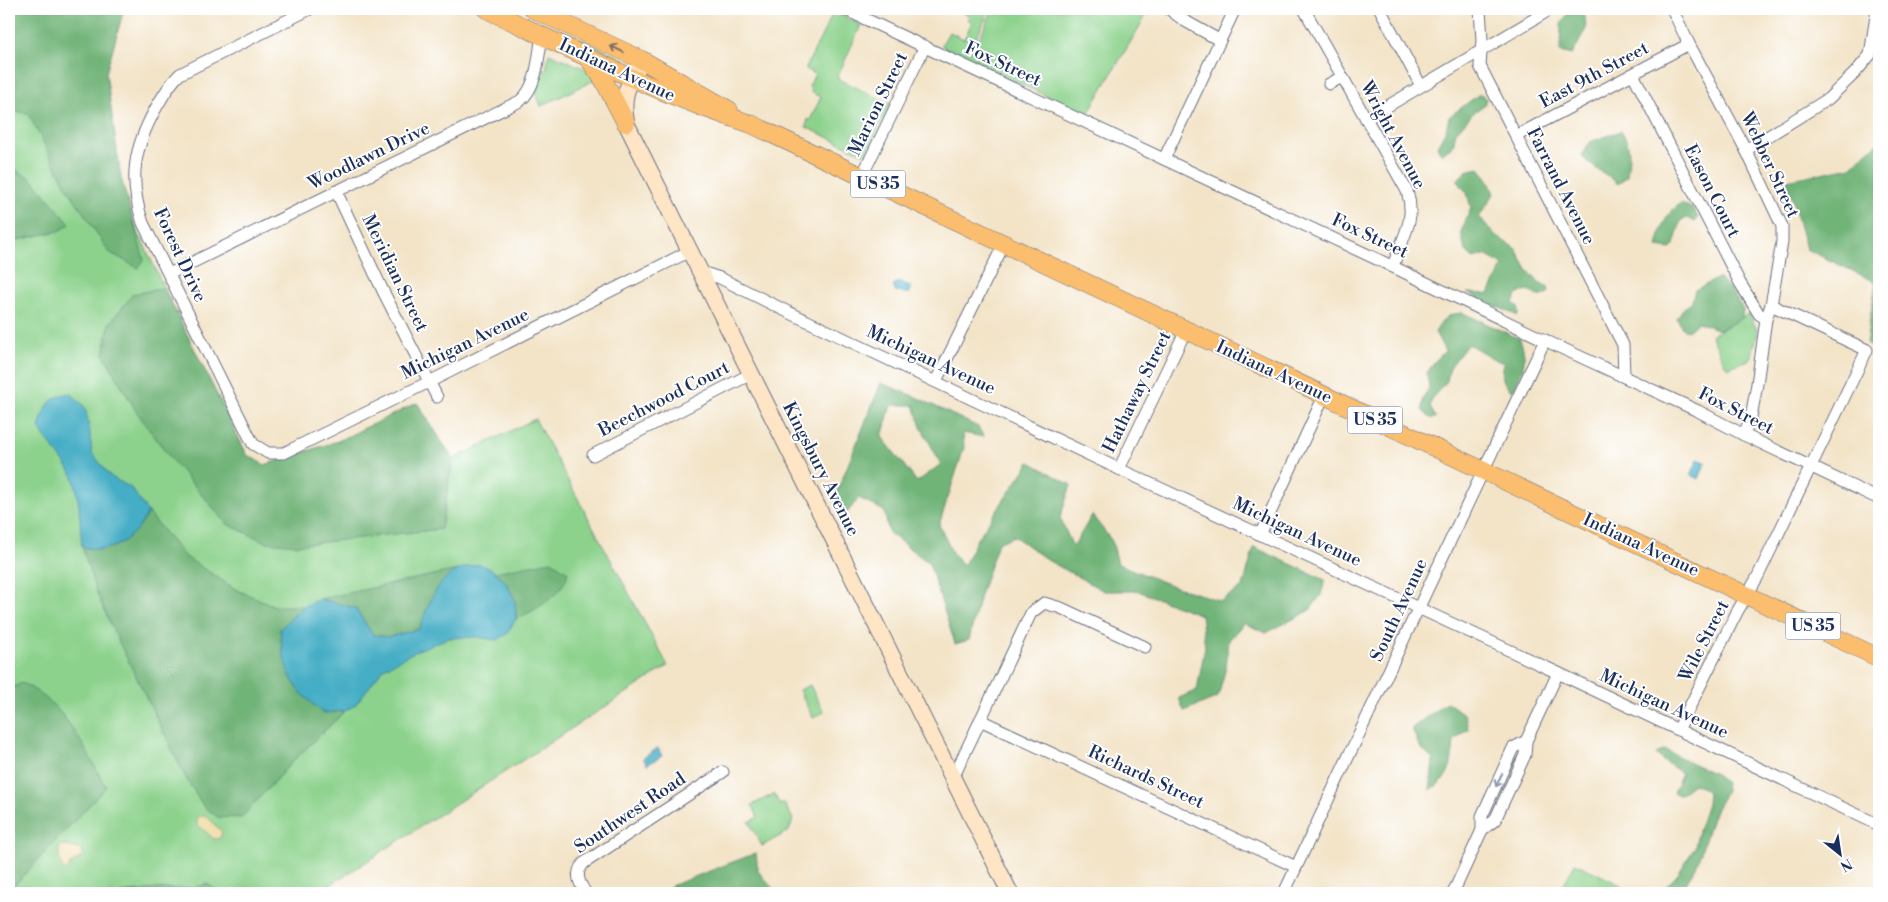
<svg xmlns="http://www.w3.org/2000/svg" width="1888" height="902" font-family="'Libre Bodoni',serif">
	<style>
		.green { fill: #8cd28c; stroke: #548075 }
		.forest { fill: #71b478; stroke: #46726b; fill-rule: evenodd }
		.sand { fill: #eeda9e; stroke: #84847e }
		.water { fill: #45adc5; stroke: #306e92 }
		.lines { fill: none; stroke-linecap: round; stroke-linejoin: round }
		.street-casing { stroke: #676e83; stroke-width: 13 }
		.secondary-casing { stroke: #676e83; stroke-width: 18 }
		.primary-casing { stroke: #676e83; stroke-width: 19 }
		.street { stroke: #fff; stroke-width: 11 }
		.secondary { stroke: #fde5c5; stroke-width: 16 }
		.primary { stroke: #fbbd6e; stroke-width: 18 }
		.oneway { stroke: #806f65 }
		.oneway2 { stroke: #8d97ae }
		.labels { text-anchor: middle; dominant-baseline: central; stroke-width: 4; stroke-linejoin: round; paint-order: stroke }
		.shield { fill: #fff; stroke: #5f6d8e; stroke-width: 1 }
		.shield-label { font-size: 16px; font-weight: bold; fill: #1b2f5e }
		.street-label { font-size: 18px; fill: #1b2f5e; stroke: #fff }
	</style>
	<rect width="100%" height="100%" fill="#fff"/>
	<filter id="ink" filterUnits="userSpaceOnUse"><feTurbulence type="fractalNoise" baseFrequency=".02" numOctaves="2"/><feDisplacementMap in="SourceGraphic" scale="10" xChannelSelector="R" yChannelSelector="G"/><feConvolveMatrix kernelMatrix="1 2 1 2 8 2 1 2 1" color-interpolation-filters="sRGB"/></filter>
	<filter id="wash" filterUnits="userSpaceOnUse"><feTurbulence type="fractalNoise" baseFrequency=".0096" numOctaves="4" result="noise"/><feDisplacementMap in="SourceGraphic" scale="20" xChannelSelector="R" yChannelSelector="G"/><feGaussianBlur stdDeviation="1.12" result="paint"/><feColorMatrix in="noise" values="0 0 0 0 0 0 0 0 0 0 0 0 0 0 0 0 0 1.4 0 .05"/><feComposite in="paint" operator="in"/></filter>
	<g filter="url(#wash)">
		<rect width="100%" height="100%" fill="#f3e4c8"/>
		<g class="green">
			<path d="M 978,9 L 990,9 L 973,44 L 976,45 L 993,9 L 1150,9 L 1087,115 L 943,47 L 942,44 L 949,32 L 964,39 L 972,22 L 968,19 L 969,16 L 964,13 L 966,10 L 975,14 Z"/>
			<path d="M 834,11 L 861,25 L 837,78 L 890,104 L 866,155 L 806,127 L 808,119 L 810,120 L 821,97 L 812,93 L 809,86 L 815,74 L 805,69 Z"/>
			<path d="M 561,30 L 618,56 L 621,62 L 618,65 L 557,37 Z"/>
			<path d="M 549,53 L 586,69 L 595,80 L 541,106 L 536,94 L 542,71 L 546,69 Z"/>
			<path d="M 9,76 L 126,205 L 164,288 L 247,455 L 265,465 L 338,441 L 417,403 L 453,459 L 535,419 L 668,666 L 318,893 L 9,893 Z"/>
			<path d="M 1749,314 L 1758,332 L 1751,359 L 1727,368 L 1711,335 Z"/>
			<path d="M 810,685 L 824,712 L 813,718 L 799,690 Z"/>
			<path d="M 1517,754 L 1520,756 L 1519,758 L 1490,818 L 1487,819 L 1486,818 Z"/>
			<path d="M 774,794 L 780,805 L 784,803 L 793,819 L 789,831 L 762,846 L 749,822 L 758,817 L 752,805 Z"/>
			<path d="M 1575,863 L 1623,886 L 1619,893 L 1577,893 L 1563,887 Z"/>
		</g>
		<g class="forest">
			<path d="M 10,9 L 124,9 L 106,73 L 121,178 L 144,260 L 138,268 L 109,252 L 66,186 L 28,113 L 9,111 Z"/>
			<path d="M 1575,11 L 1585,16 L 1586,29 L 1572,55 L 1560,52 L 1561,24 L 1568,13 Z"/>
			<path d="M 1478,95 L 1483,95 L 1486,99 L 1484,105 L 1474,112 L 1456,132 L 1453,146 L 1443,154 L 1440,152 L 1437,146 L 1446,130 L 1449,117 Z"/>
			<path d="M 1621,131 C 1632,146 1629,158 1627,176 L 1618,184 C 1606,173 1590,167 1582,156 L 1590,142 Z"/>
			<path d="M 1879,142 L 1879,351 L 1866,344 L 1876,282 L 1806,249 L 1787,180 L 1851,167 Z"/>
			<path d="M 9,167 L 31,178 L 70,224 L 59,231 L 9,242 Z"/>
			<path d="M 1479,168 L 1488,179 L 1494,194 L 1479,217 L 1495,235 L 1516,249 L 1526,268 L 1539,283 L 1548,287 L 1549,292 C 1541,300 1536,295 1527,290 L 1518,294 L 1513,303 L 1518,307 L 1518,316 L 1467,293 L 1489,294 L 1503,265 L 1485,255 L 1473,258 L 1465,250 L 1461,232 L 1471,208 L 1467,193 L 1457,180 L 1466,171 Z"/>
			<path d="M 1681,203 L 1693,209 L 1698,218 L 1695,222 L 1688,218 L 1681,220 L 1674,245 L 1670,249 L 1657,247 C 1661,229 1665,214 1681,203 Z"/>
			<path d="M 1719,278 L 1728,287 L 1743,309 L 1742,318 L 1719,330 L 1698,322 L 1688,331 L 1682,328 L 1677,318 L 1682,310 L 1692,301 L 1695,290 Z"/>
			<path d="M 164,288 L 247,455 L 265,465 L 338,441 L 417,403 L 453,459 L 441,529 L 297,545 L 266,542 L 227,524 L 171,459 L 136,411 L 104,355 L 109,324 L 133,294 Z"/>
			<path d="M 1463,313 L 1520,339 C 1529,362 1522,372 1512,392 C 1502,382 1501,377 1504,363 C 1491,359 1480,350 1468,344 L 1450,367 L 1447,381 L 1432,398 L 1430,407 L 1436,418 L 1430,418 L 1422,410 L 1423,399 L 1429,388 L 1427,373 L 1434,362 L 1445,351 L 1435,332 C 1444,319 1445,314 1463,313 Z"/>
			<path d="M 881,383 L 916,397 L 978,427 L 984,437 L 963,433 L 964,448 L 939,525 L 953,554 L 964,565 L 977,539 L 1030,462 L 1071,485 L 1060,518 L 1073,547 L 1092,515 L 1112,541 L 1118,564 L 1173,586 L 1221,601 L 1243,587 L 1254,547 L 1325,580 L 1321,595 L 1309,611 L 1266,633 L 1244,623 L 1229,640 L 1226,667 L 1218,697 L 1184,711 L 1179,698 L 1197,690 L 1205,647 L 1201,615 L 1138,591 L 1104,591 L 1049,561 L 1014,536 L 998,543 L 980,595 L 969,640 L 955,644 L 929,563 L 889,533 L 884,511 L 859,498 L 841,520 L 835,497 ZM 891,405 L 914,405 L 921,427 L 941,464 L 917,482 L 882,437 Z"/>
			<path d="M 148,512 L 184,556 L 237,590 L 275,606 L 304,606 L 280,629 C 284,671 290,686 323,713 L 345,711 L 293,761 L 241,818 L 218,817 L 204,807 L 187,780 L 112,628 L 96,591 L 82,547 L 100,550 L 144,521 Z"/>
			<path d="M 551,561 L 568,572 C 565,594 534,611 516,619 L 516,612 L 495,572 Z"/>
			<path d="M 457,570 C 434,586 429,605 419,629 L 388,637 L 373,635 L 355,608 L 320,599 Z"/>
			<path d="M 22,683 C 66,704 83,746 106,787 L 9,891 L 9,689 Z"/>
			<path d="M 1447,702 L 1465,715 L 1468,729 L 1454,740 C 1452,762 1451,779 1430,790 L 1433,760 L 1419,746 L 1412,728 Z"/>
			<path d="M 1665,750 L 1717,775 L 1725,783 L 1726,791 L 1714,812 L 1696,867 L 1685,884 L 1677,893 L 1660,893 L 1678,874 L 1695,847 L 1698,831 L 1707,804 L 1708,792 L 1703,788 L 1693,784 L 1679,795 L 1673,792 L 1682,773 L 1662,760 L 1656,754 Z"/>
			<path d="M 756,853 L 758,871 L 777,893 L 664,893 L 671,886 Z"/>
			<path d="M 207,884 L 215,889 L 213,893 L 119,893 L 156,889 L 194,888 Z"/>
		</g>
		<g class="sand">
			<path d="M 202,816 L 206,816 L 222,832 L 220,838 L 214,839 L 197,824 L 197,817 Z"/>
			<path d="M 62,845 L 80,849 L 83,852 L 83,856 L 71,864 L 67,871 L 62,868 L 59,857 L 59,848 Z"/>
		</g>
		<g class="water">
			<path d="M 899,281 L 910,286 L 911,290 L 909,294 L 895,291 L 893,285 Z"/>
			<path d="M 71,393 L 85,407 L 89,425 L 92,453 L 110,476 L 131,488 L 148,512 C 139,531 120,550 99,549 C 93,549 88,548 82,547 C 80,528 80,489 71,473 C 63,458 48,444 39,428 C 45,407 48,397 71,393 Z"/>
			<path d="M 1698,459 L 1706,462 L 1699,479 L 1691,475 Z"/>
			<path d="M 479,564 L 491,569 L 501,577 L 507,584 L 515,600 L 516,619 L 507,634 L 497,640 L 476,637 L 448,638 L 416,651 L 384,668 L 355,705 L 345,711 L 323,713 C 290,686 284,671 280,629 L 304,606 L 320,599 L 355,608 L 373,635 L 388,637 L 419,629 C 428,608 434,582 456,571 C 463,567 472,566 479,564 Z"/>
			<path d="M 658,748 L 662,756 L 647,765 L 643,758 Z"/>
		</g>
	</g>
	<g filter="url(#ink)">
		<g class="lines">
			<g class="street-casing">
				<g id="street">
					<path d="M 310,9 L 180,74 C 169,84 163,96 156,108 C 134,148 128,179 143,223 L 253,444 L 268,453 L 284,453 L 435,379 L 690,251"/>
					<path d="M 844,9 L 1383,262 L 1557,346 L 1698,411 L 1744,435 L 1879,499"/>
					<path d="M 1169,9 L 1185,21 L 1219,40"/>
					<path d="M 1304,9 L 1407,191 C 1417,222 1401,238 1393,267"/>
					<path d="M 1380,9 L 1421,86"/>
					<path d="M 1480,9 L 1482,40 L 1480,66 L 1623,345 L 1624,377"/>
					<path d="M 1672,9 L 1689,44 L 1746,150 L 1782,226 L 1782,242 L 1771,305 L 1766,319 L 1757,384 L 1751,417 L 1744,435"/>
					<path d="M 1633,74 L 1740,283 L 1759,314 L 1766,319"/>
					<path d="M 1329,84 L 1342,77"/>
					<path d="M 1366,119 L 1551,9"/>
					<path d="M 1516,136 L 1689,44"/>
					<path d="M 1746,150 L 1828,99 L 1855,73 L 1870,55 L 1877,9"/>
					<path d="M 1164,159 L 1235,9"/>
					<path d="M 862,176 L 925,46"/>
					<path d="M 336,191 L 383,291 L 437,397"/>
					<path d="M 701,272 L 720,278 L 784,310 L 1119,469 L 1558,673 L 1879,825"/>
					<path d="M 169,274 L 520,101 C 538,86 538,57 542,35"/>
					<path d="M 936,381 L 1004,244"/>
					<path d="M 593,455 L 751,374"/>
					<path d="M 1119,469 L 1186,330"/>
					<path d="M 1260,535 L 1324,396"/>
					<path d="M 980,720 L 1296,867"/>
					<path d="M 1678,730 L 1737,612 L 1757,578 L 1867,350 L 1771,305"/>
					<path d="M 953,778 L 1031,613 L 1044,603 L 1061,608 L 1145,647"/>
					<path d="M 1482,830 L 1495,820 L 1525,755 L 1526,741 L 1558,673"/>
					<path d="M 586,893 C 579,883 574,873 584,863 L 723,772"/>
					<path d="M 1284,893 L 1545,340"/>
					<path d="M 1453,893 L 1482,830 L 1482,816 L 1513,748 L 1526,741"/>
				</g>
			</g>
			<g class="secondary-casing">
				<path id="secondary" d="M 642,60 C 628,86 621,93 626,123 L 1010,893"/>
			</g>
			<g class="primary-casing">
				<g id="primary">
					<path d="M 486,9 C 573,50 659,95 751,124 L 1879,658"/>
					<path d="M 533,9 L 642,60 L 729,110"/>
					<path d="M 589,59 L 603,79 L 626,123"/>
				</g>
			</g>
			<use href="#street" class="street"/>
			<use href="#secondary" class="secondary"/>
			<use href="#primary" class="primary"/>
		</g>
		<defs><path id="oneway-shaft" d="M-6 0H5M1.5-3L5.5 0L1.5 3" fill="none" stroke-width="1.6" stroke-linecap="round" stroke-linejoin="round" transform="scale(1.25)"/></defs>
		<use class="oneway" href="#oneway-shaft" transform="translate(617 49) rotate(-154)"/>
		<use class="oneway2" href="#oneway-shaft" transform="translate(1499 780) rotate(115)"/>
	</g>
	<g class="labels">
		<g class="shield">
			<rect x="850.5" y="170.5" width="55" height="27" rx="4"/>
			<rect x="1347.5" y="406.5" width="55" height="27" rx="4"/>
			<rect x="1785.5" y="612.5" width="55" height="27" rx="4"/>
		</g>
		<g class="shield-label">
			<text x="878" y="184">US 35</text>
			<text x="1375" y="420">US 35</text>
			<text x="1813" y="626">US 35</text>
		</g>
		<g class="street-label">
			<text transform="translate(1003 64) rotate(25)">Fox Street</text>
			<text transform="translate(617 70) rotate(25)">Indiana Avenue</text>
			<text transform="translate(1594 75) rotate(-28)">East 9th Street</text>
			<text transform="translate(878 104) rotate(-64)">Marion Street</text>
			<text transform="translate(1393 135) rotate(62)">Wright Avenue</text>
			<text transform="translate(369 156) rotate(-26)">Woodlawn Drive</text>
			<text transform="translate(1770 165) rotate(65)">Webber Street</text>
			<text transform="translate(1561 186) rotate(63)">Farrand Avenue</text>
			<text transform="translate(1712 191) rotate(63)">Eason Court</text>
			<text transform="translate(1370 236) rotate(25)">Fox Street</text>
			<text transform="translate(180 255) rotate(65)">Forest Drive</text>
			<text transform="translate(395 273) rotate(64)">Meridian Street</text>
			<text transform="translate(465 344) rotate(-26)">Michigan Avenue</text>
			<text transform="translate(931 360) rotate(25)">Michigan Avenue</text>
			<text transform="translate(1274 372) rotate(25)">Indiana Avenue</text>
			<text transform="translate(1137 392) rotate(-64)">Hathaway Street</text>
			<text transform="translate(664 399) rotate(-27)">Beechwood Court</text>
			<text transform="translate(1736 411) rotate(27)">Fox Street</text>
			<text transform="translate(821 469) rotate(63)">Kingsbury Avenue</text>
			<text transform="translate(1297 532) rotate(25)">Michigan Avenue</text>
			<text transform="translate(1641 545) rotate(25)">Indiana Avenue</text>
			<text transform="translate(1399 610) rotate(-65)">South Avenue</text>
			<text transform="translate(1704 641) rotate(-63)">Wile Street</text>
			<text transform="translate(1664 704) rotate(25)">Michigan Avenue</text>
			<text transform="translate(1146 777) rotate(25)">Richards Street</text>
			<text transform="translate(630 813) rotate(-34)">Southwest Road</text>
		</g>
	</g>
	<rect width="1888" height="902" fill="none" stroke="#fff" stroke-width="30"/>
	<g transform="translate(1840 854) rotate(150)" stroke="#ffffff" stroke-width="4" paint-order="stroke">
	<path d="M0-4L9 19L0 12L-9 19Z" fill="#1b2f5e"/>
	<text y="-8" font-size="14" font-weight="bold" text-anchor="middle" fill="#1b2f5e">N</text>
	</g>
</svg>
